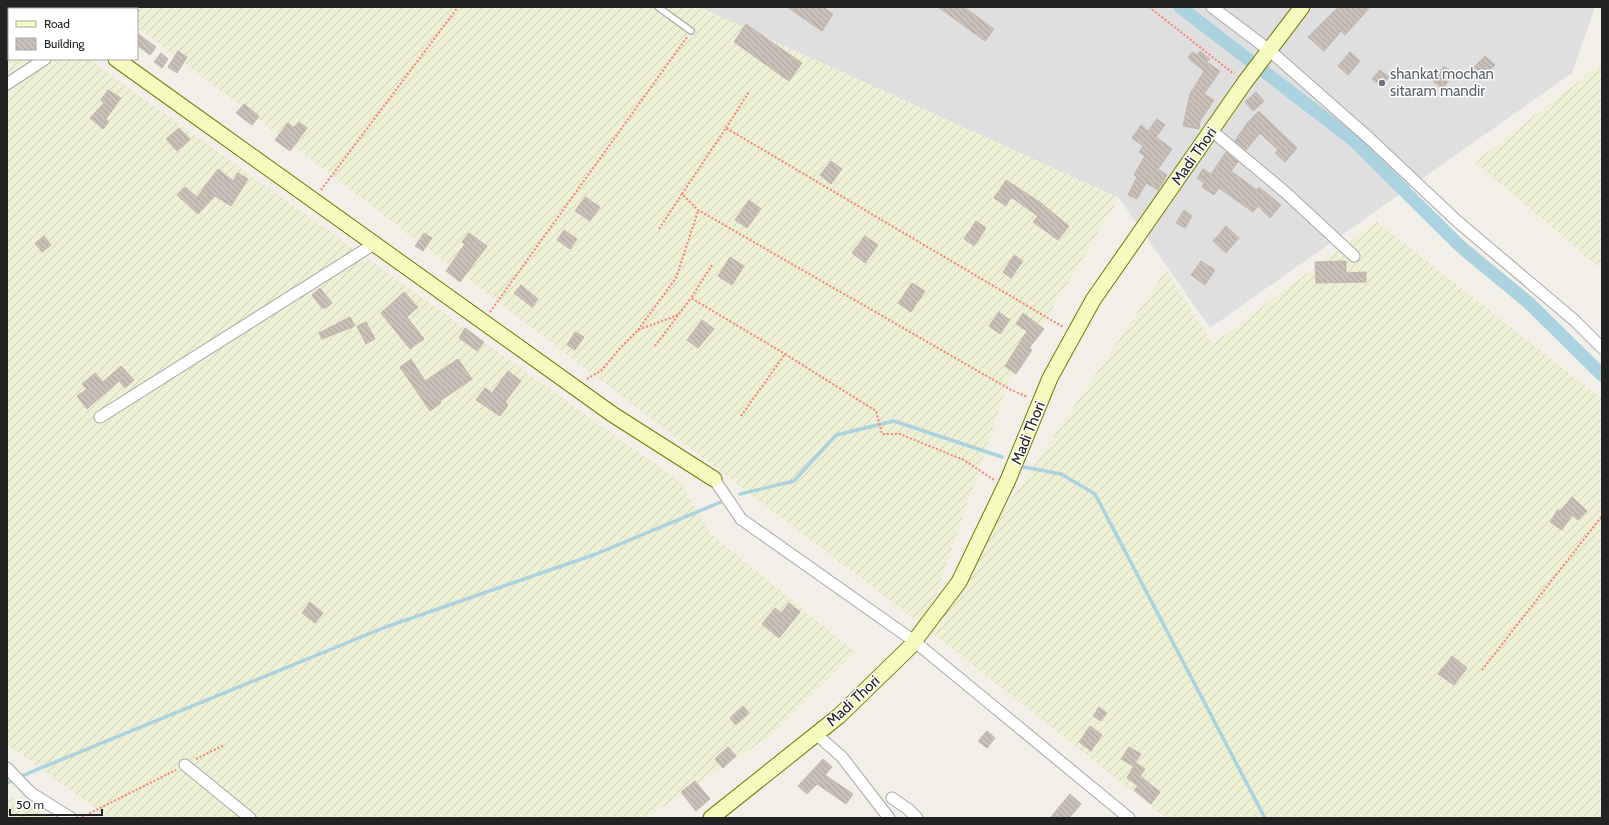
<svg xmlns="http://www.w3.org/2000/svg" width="1609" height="825" font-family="Cabin,sans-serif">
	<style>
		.residential { fill: #e0dfdf }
		.farmland { fill: url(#farmland-furrows) }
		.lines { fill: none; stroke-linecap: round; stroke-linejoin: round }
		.stream { stroke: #aad3df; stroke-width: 3.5 }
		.canal { stroke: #aad3df; stroke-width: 13 }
		.building { fill: url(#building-back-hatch); stroke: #c4b6ab }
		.lane-casing { stroke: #a9a9a9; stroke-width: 8 }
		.street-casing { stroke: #a9a9a9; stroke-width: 13 }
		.secondary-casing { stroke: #707d05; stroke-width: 17 }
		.path { stroke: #fa8072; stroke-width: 2; stroke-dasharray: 2 2; stroke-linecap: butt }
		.lane { stroke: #fff; stroke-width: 5.5 }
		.street { stroke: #fff; stroke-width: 11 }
		.secondary { stroke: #f7fabf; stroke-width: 15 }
		.worship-dot { fill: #6b7280; stroke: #fff; stroke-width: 1.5 }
		.labels { text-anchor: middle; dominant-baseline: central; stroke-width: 3; stroke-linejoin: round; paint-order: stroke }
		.worship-label { font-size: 15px; fill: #5b616d; stroke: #fff; text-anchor: start }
		.street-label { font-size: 15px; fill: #222; stroke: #fff }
	</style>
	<defs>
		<pattern id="farmland-furrows" width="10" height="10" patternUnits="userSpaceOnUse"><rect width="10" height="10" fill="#eef0d5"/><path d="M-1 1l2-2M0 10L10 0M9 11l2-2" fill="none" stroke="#ccceb7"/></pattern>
		<pattern id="building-back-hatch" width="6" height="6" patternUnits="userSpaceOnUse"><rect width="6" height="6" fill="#c7bfb8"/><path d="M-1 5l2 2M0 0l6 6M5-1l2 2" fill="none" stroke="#aba49e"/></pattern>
	</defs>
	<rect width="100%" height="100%" fill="#f2efe9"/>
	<path class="residential" d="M 699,7 L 1595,7 L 1572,73 L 1210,328 L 1119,198 Z"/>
	<g class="farmland">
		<path d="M 7,7 L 15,7 L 18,9 L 9,9 L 9,59 L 88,59 L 680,482 L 710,533 L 855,652 L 768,738 L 646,818 L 109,818 L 7,744 Z"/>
		<path d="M 111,7 L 699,7 L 1119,198 L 1009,380 L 926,625 L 1166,270 L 1213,344 L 1376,221 L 1602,399 L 1602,818 L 1166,818 L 925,627 L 137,27 L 137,9 L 113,9 Z"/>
		<path d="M 1602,63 L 1602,270 L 1475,162 Z"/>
		<path d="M 14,797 L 50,818 L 7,818 L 7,801 Z"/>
	</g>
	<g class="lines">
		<g class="stream">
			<path d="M 1024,467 L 1061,474 L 1095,494 L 1265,818"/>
			<path d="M 740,494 L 794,481 L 836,435 L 894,421 L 1002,457"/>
			<path d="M 7,783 L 31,772 L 383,628 L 596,554 L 721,502"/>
		</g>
		<path class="canal" d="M 1180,7 L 1352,139 L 1461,247 L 1529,303 L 1602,375"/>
	</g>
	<g class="building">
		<path d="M 787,7 L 823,7 L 833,14 L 822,31 Z"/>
		<path d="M 938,7 L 964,7 L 994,29 L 985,41 Z"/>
		<path d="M 1338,7 L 1370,7 L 1345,35 L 1341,31 L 1324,51 L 1308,37 Z"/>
		<path d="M 746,24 L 802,63 L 789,81 L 734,42 Z"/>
		<path d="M 137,33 L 156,47 L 150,55 L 137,45 Z"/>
		<path d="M 178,51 L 187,57 L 177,73 L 168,67 Z"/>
		<path d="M 1200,51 L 1210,59 L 1207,62 L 1220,71 L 1204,94 L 1214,100 L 1200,121 L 1199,129 L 1183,126 L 1190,94 L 1204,71 L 1188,58 L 1192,52 L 1197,55 Z"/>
		<path d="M 1350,52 L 1360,61 L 1348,75 L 1338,66 Z"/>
		<path d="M 161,53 L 168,59 L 162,68 L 154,62 Z"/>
		<path d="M 1485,56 L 1495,65 L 1483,78 L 1473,68 Z"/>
		<path d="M 1444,66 L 1454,74 L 1442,89 L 1433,81 Z"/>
		<path d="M 1380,70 L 1389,77 L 1381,87 L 1372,79 Z"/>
		<path d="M 108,90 L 121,98 L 106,119 L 109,122 L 103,129 L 90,118 L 104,103 L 101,100 Z"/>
		<path d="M 1256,92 L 1264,101 L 1253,111 L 1245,102 Z"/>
		<path d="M 244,104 L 259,116 L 252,125 L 236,113 Z"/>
		<path d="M 1259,111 L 1297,148 L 1285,162 L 1275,153 L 1278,150 L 1260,133 L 1246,150 L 1235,141 L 1248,122 Z"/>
		<path d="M 1157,119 L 1165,125 L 1156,137 L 1172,149 L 1158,169 L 1167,175 L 1158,190 L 1146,183 L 1137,199 L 1128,195 L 1137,177 L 1134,175 L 1145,156 L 1139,152 L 1143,146 L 1132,138 L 1141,125 L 1148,131 Z"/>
		<path d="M 299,122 L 307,128 L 290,151 L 275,140 L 288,123 L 294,128 Z"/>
		<path d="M 179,128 L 190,139 L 177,151 L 166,139 Z"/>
		<path d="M 1226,152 L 1238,162 L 1231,171 L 1257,190 L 1259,187 L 1281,205 L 1270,218 L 1258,206 L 1253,212 L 1219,188 L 1214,195 L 1202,187 L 1204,183 L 1197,178 L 1203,169 L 1211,174 Z"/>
		<path d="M 831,161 L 842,169 L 831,184 L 820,175 Z"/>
		<path d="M 218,169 L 233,181 L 238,173 L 248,179 L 231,206 L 215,196 L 198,214 L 177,195 L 185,187 L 197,197 Z"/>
		<path d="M 1006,180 L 1041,203 L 1069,226 L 1058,240 L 1033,222 L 1038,216 L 1011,197 L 1006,206 L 994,198 Z"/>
		<path d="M 585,197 L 600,207 L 590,221 L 575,211 Z"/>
		<path d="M 749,200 L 761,209 L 747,228 L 735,220 Z"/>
		<path d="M 1184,210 L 1192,216 L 1185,228 L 1176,223 Z"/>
		<path d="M 976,221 L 986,228 L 974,246 L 964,239 Z"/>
		<path d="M 1226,226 L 1239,238 L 1226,253 L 1213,241 Z"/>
		<path d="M 564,230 L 577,239 L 570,249 L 557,240 Z"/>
		<path d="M 424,233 L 432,238 L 423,251 L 415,246 Z"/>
		<path d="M 469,233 L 487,246 L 460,282 L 446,271 L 465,244 L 462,242 Z"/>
		<path d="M 44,236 L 51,245 L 42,252 L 35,243 Z"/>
		<path d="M 865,236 L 878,245 L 865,263 L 852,253 Z"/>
		<path d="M 1014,255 L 1023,261 L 1011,278 L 1003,272 Z"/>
		<path d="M 730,257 L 744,266 L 732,285 L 718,276 Z"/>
		<path d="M 1201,261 L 1215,270 L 1205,285 L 1191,275 Z"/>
		<path d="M 1346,261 L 1346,273 L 1366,272 L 1366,282 L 1316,283 L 1315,262 Z"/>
		<path d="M 912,283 L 925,291 L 911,312 L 898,303 Z"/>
		<path d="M 521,285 L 538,299 L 532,307 L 514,293 Z"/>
		<path d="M 320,288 L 332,303 L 326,308 L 322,308 L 312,295 Z"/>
		<path d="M 404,292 L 418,307 L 407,317 L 424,339 L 410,349 L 381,313 Z"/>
		<path d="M 999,312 L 1010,320 L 1000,334 L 989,326 Z"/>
		<path d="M 1023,313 L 1044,329 L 1029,348 L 1032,350 L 1016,374 L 1005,366 L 1027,331 L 1016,324 Z"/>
		<path d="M 350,317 L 355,326 L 322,339 L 319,333 Z"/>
		<path d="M 702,320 L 714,329 L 698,348 L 687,340 Z"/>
		<path d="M 366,322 L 375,339 L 366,344 L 357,326 Z"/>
		<path d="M 465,328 L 484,342 L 477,351 L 459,338 Z"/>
		<path d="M 575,332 L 584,337 L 575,350 L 567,345 Z"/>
		<path d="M 411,359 L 425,381 L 458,359 L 472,379 L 440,401 L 441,403 L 430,411 L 400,367 Z"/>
		<path d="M 121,366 L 134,380 L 125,388 L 119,381 L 87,409 L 77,396 L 87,389 L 82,384 L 95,373 L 103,382 Z"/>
		<path d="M 508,371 L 521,381 L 505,402 L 508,405 L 500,416 L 476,400 L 485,388 L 492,393 Z"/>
		<path d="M 1572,497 L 1587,511 L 1578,520 L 1572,515 L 1562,530 L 1550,522 L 1558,509 L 1560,511 Z"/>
		<path d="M 310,602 L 323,613 L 315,623 L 302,613 Z"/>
		<path d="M 789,603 L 800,612 L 779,638 L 762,624 L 775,608 L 781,613 Z"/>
		<path d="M 1452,656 L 1467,668 L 1454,685 L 1438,674 Z"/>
		<path d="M 743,706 L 749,713 L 736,725 L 730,718 Z"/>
		<path d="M 1099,707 L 1107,713 L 1101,721 L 1093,716 Z"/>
		<path d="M 1090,726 L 1102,735 L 1091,751 L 1079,742 Z"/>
		<path d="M 987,731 L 995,738 L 987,748 L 978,741 Z"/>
		<path d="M 728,747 L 736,756 L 723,768 L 715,759 Z"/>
		<path d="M 1129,747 L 1141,754 L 1133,766 L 1121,759 Z"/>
		<path d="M 823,759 L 832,767 L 825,775 L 853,794 L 846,804 L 817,784 L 807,794 L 798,786 Z"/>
		<path d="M 1136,763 L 1145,769 L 1140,776 L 1160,792 L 1151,804 L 1134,790 L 1138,786 L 1127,778 Z"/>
		<path d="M 695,781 L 710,799 L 696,811 L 681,792 Z"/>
		<path d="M 1070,794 L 1081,804 L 1069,818 L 1050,818 Z"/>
	</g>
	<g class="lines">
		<g class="lane-casing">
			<path id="lane" d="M 658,7 L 691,31"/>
		</g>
		<g class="street-casing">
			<g id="street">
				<path d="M 1212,7 L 1269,50 L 1370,139 L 1457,221 L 1574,320 L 1602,348"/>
				<path d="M 7,84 L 45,59"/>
				<path d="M 1212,131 L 1285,192 L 1354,256"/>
				<path d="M 100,417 L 374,244"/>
				<path d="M 714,479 L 741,519 L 914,641 L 1129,818"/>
				<path d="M 816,734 L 842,757 L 889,818"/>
				<path d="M 185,765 L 250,818"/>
				<path d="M 7,768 L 31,793 L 71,818"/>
				<path d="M 892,798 L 908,809 L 917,818"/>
			</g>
		</g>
		<g class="secondary-casing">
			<g id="secondary">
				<path d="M 43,7 L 46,9"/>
				<path d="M 116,59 L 612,414 L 714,479"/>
				<path d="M 711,818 L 839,716 L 910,647 L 959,582 L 1008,480 L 1050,378 L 1093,300 L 1245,82 L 1302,7"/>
			</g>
		</g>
		<g class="path">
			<path d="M 1149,7 L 1234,74"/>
			<path d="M 726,128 L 749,92"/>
			<path d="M 321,190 L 458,7"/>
			<path d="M 682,194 L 726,128 L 1063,327"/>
			<path d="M 659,229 L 682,194 L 698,210 L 1011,390 L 1028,397"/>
			<path d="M 712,265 L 691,298 L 785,354"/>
			<path d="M 490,312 L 687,37"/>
			<path d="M 638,330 L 676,278 L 698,211"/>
			<path d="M 655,346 L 691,298"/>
			<path d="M 587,379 L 602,370 L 621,347 L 638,330 L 678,315"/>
			<path d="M 741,416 L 785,354 L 876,411 L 882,434 L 900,434 L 964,460 L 994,480"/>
			<path d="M 1482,670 L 1602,516"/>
			<path d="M 196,759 L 224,745"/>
			<path d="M 82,817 L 176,770"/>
		</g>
		<use href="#lane" class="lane"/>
		<use href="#street" class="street"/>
		<use href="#secondary" class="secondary"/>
	</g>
	<circle class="worship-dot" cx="1382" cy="83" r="4"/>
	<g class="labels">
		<g class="worship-label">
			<text x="1390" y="74">shankat mochan<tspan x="1390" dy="17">sitaram mandir</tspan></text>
		</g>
		<g class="street-label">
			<text transform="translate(1194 156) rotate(-55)">Madi Thori</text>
			<text transform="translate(1028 433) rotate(-68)">Madi Thori</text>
			<text transform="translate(853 701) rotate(-43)">Madi Thori</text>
		</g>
	</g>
	<rect width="1609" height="825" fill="none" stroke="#222222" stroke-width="16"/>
	<rect x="8" y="8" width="130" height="52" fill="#ffffff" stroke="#a7a7a7"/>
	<rect x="16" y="21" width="20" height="6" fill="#f7fabf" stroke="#a7a7a7"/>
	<text x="44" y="28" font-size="12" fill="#222222">Road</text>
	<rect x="16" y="38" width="20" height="12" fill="url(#building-back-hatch)" stroke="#a7a7a7"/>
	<text x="44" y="48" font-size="12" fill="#222222">Building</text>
	<path d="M10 809v6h92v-6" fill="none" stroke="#222222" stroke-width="2"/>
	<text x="16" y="809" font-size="12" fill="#222222" stroke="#ffffff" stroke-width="3" paint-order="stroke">50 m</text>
</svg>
